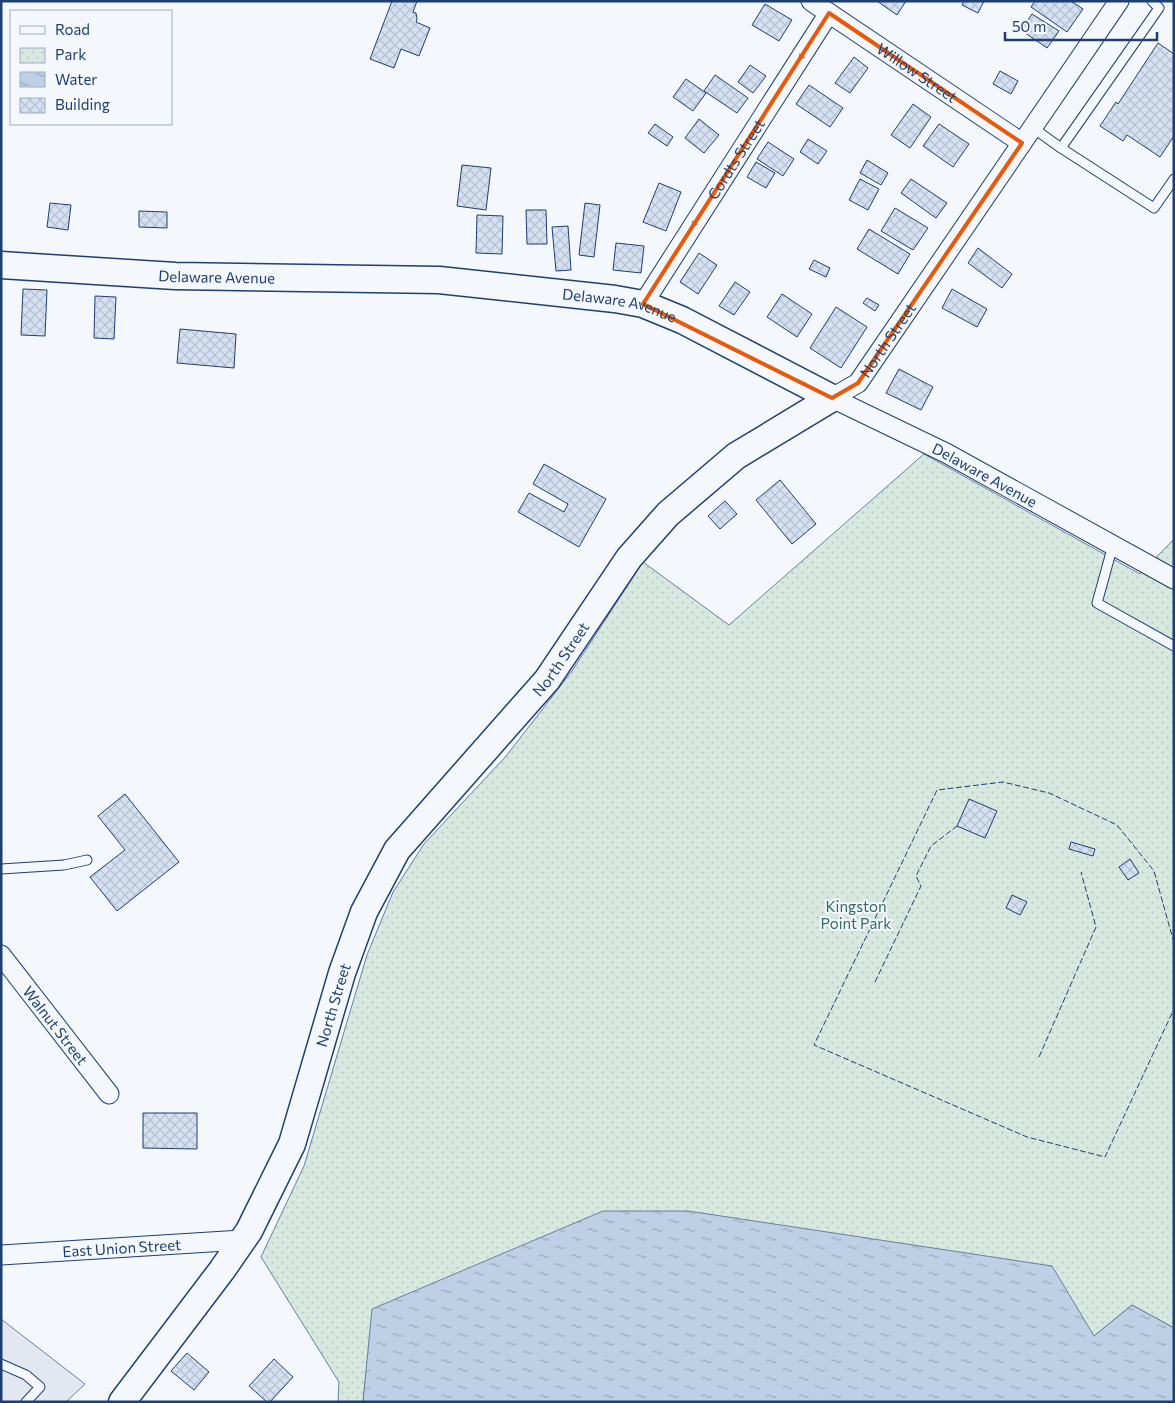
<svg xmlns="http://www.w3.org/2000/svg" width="1175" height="1403" font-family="Commissioner,sans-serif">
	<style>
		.park { fill: url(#park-dots); stroke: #687fa3 }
		.parking { fill: #e3e8f0; stroke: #687fa3 }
		.water { fill: url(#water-ripples); stroke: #687fa3 }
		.building { fill: url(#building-cross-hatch); stroke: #1d3f73 }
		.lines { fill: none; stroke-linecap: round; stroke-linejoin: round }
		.lane-casing { stroke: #1d3f73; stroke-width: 11 }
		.street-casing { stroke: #1d3f73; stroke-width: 21 }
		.secondary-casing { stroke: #1d3f73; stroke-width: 29 }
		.lane { stroke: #f4f7fb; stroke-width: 9 }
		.street { stroke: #f4f7fb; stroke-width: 19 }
		.secondary { stroke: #f4f7fb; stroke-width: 26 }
		.fence { stroke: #1d3f73; stroke-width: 1; stroke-dasharray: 6 2.5; stroke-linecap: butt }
		.oneway { fill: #889bb7 }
		.marked { fill: none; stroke: #e8590c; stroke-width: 4; stroke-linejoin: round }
		.labels { text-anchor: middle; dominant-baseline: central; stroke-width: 4; stroke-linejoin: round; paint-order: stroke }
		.street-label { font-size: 15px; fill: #1d3f73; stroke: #f4f7fb }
		.park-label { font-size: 15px; fill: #2c6c60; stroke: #f4f7fb }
	</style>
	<defs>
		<pattern id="park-dots" width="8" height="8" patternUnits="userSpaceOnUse" patternTransform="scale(1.25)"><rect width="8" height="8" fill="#d7e8df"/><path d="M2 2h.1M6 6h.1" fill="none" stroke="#b8c8c3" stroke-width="1.8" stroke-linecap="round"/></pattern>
		<pattern id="water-ripples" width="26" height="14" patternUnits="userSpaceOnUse" patternTransform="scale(1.25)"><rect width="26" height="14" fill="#bed0e5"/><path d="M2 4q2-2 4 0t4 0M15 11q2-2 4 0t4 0" fill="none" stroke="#9aaabe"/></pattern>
		<pattern id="building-cross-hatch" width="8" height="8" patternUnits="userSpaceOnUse" patternTransform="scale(1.25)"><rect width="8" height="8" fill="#d5e0f0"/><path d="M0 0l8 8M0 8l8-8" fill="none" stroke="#b6c1d1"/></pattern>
	</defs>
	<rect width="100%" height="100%" fill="#f4f7fb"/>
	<path class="park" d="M 924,454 L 1140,574 L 1174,539 L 1174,1328 L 1132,1305 L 1094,1336 L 373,1309 L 363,1402 L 338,1402 L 339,1382 L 261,1257 L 304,1166 L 367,955 L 393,892 L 424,844 L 507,755 L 572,671 L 643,562 L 729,625 Z"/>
	<path class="parking" d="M 1,1319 L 85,1384 L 66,1402 L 1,1402 Z"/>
	<path class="water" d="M 603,1211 L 688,1211 L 1052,1266 L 1094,1336 L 1132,1305 L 1174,1328 L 1174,1402 L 363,1402 L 372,1309 Z"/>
	<g class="building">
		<path d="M 392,1 L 417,1 L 413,12 L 416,13 L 417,19 L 416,22 L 430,28 L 419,56 L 401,49 L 394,68 L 370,59 Z"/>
		<path d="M 877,1 L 906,1 L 897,15 Z"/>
		<path d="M 964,1 L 984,1 L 978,13 L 962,5 Z"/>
		<path d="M 1035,1 L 1071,1 L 1083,9 L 1067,32 L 1031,7 Z"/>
		<path d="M 765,4 L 792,20 L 779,41 L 752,25 Z"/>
		<path d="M 1032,14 L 1059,31 L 1047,48 L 1021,30 Z"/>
		<path d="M 1158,43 L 1174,54 L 1174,136 L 1160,157 L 1127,135 L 1123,141 L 1100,126 L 1116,102 L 1118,104 Z"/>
		<path d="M 854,57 L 868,68 L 850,93 L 835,83 Z"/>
		<path d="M 750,65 L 766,76 L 753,93 L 738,82 Z"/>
		<path d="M 1000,71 L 1018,81 L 1011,94 L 993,84 Z"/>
		<path d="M 715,75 L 748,98 L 737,113 L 704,91 Z"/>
		<path d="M 686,79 L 706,93 L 693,111 L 673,97 Z"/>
		<path d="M 809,85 L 843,108 L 830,127 L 796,104 Z"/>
		<path d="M 913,104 L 931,117 L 910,148 L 891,135 Z"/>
		<path d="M 699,119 L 719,135 L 704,153 L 685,138 Z"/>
		<path d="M 655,124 L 673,137 L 667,146 L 648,133 Z"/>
		<path d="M 939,124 L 969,144 L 953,167 L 923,146 Z"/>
		<path d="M 808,139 L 827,151 L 818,164 L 800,152 Z"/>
		<path d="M 768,142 L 794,159 L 783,176 L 757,159 Z"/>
		<path d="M 867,160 L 888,173 L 881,185 L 860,173 Z"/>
		<path d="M 756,162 L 775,173 L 766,188 L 747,177 Z"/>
		<path d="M 462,165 L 491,168 L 486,210 L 457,206 Z"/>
		<path d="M 860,179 L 879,189 L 868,210 L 849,200 Z"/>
		<path d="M 911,179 L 947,203 L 936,218 L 901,193 Z"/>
		<path d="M 659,183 L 681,192 L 666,231 L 643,222 Z"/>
		<path d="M 50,203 L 71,205 L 68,230 L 47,227 Z"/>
		<path d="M 585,203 L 600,205 L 594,257 L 579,255 Z"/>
		<path d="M 895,208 L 928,228 L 913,250 L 881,231 Z"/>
		<path d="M 526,210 L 546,210 L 547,244 L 527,244 Z"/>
		<path d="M 139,211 L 167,212 L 167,228 L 139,227 Z"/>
		<path d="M 477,215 L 503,216 L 502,254 L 476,253 Z"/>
		<path d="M 568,226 L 571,270 L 556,271 L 552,227 Z"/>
		<path d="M 869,229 L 910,254 L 898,274 L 857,249 Z"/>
		<path d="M 616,243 L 644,246 L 641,273 L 613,270 Z"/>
		<path d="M 978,248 L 1012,274 L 1002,288 L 968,263 Z"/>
		<path d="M 699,253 L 717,265 L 698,294 L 680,282 Z"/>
		<path d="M 814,260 L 830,268 L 826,277 L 809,269 Z"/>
		<path d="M 735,282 L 750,292 L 734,315 L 719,306 Z"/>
		<path d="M 23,289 L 47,290 L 45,336 L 21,335 Z"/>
		<path d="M 952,289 L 987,309 L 977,327 L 942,308 Z"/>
		<path d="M 782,294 L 812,314 L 797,337 L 767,317 Z"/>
		<path d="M 95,296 L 116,297 L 114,339 L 94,338 Z"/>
		<path d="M 867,298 L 879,305 L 875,311 L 863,303 Z"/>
		<path d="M 836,307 L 867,327 L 841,368 L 810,348 Z"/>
		<path d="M 180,329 L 236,334 L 234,368 L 177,363 Z"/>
		<path d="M 899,369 L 933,387 L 921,410 L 886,393 Z"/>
		<path d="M 544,464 L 606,499 L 579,547 L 518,512 L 529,493 L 564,512 L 568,504 L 533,484 Z"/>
		<path d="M 780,480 L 816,524 L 792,544 L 756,500 Z"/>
		<path d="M 725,501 L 737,514 L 720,529 L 708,516 Z"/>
		<path d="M 125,794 L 179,862 L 117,911 L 90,877 L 125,850 L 98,816 Z"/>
		<path d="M 969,799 L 997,811 L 985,838 L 957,826 Z"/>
		<path d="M 1071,842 L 1095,849 L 1093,856 L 1069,849 Z"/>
		<path d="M 1130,859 L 1139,873 L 1128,880 L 1119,867 Z"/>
		<path d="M 1012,895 L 1027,902 L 1020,915 L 1006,908 Z"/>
		<path d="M 143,1113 L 197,1113 L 197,1149 L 143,1148 Z"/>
		<path d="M 187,1353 L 209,1372 L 194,1390 L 171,1371 Z"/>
		<path d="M 274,1359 L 293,1377 L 270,1402 L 267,1402 L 249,1386 Z"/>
	</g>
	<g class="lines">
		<g class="lane-casing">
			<g id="lane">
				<path d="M 1033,128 L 1061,148 L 1159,8 L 1152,1"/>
				<path d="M 1061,148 L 1154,208 L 1174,179"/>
				<path d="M 1113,545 L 1097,603 L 1174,646"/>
				<path d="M 1,869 L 64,865 L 87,860"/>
				<path d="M 1,1364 L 26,1375 L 40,1387 L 26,1402"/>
			</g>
		</g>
		<g class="street-casing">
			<g id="street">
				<path id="s1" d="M 811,1 L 1022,143"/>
				<path id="s2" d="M 643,304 L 829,13"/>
				<path id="s3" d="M 832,398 L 858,383 L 1119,1"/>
				<path id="s4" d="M 832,398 L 946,453 L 1174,579"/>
				<path id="s5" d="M 1,955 L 109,1094"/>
				<path id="s6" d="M 1,1255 L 242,1240"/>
			</g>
		</g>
		<g class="secondary-casing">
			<g id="secondary">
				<path id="s7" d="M 1,265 L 175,276 L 439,280 L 615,299 L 643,304 L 682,320 L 832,398"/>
				<path id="s8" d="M 122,1402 L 222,1270 L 249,1231 L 292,1144 L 342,973 L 364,912 L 397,850 L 547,680 L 629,558 L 668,514 L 736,456 L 832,398"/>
			</g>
		</g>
		<use href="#lane" class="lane"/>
		<use href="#street" class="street"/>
		<use href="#secondary" class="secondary"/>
		<g class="fence">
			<path d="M 1174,943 L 1154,871 L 1117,825 L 1049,793 L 1003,782 L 937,790 L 814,1045 L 1027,1137 L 1105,1157 L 1174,1009"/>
			<path d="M 875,982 L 921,886 L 916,876 L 931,846 L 957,826"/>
			<path d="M 1039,1057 L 1096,927 L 1081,872"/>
		</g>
	</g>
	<defs><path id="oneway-solid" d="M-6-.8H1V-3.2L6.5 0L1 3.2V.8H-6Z" transform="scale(1.25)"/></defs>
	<g class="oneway">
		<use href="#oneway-solid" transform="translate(803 54) rotate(122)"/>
		<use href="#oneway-solid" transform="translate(696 221) rotate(122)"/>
	</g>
	<path class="marked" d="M 829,13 L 1022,143 L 858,383 L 832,398 L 643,304 Z"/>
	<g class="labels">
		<g class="street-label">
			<text stroke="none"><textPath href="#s1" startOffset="128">Willow Street</textPath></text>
			<text stroke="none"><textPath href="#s2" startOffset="172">Cordts Street</textPath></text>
			<text stroke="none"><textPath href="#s7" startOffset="216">Delaware Avenue</textPath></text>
			<text stroke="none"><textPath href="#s7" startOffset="621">Delaware Avenue</textPath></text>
			<text stroke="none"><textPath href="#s3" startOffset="82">North Street</textPath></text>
			<text stroke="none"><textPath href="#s4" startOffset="171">Delaware Avenue</textPath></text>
			<text stroke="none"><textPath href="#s8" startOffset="875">North Street</textPath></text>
			<text stroke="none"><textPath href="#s8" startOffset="455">North Street</textPath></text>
			<text stroke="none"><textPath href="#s5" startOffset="89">Walnut Street</textPath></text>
			<text stroke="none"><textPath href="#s6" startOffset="121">East Union Street</textPath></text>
		</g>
		<g class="park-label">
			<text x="856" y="906">Kingston<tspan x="856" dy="17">Point Park</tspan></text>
		</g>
	</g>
	<rect width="1175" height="1403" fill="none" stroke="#1d3f73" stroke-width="5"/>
	<rect x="10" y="10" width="162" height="115" fill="#f4f7fb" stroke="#9eadc5"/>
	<rect x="20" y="26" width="25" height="8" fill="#f4f7fb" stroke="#9eadc5"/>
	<text x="55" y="35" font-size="15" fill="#1d3f73">Road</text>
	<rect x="20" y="48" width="25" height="15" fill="url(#park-dots)" stroke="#9eadc5"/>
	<text x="55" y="60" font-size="15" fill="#1d3f73">Park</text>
	<rect x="20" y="72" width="25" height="15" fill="url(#water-ripples)" stroke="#9eadc5"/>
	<text x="55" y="85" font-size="15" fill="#1d3f73">Water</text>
	<rect x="20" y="98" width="25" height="15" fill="url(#building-cross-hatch)" stroke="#9eadc5"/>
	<text x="55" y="110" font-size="15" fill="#1d3f73">Building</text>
	<path d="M1005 32v8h152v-8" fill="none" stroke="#1d3f73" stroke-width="2.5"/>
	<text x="1012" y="32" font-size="15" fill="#1d3f73" stroke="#f4f7fb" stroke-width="4" paint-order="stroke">50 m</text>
</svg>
